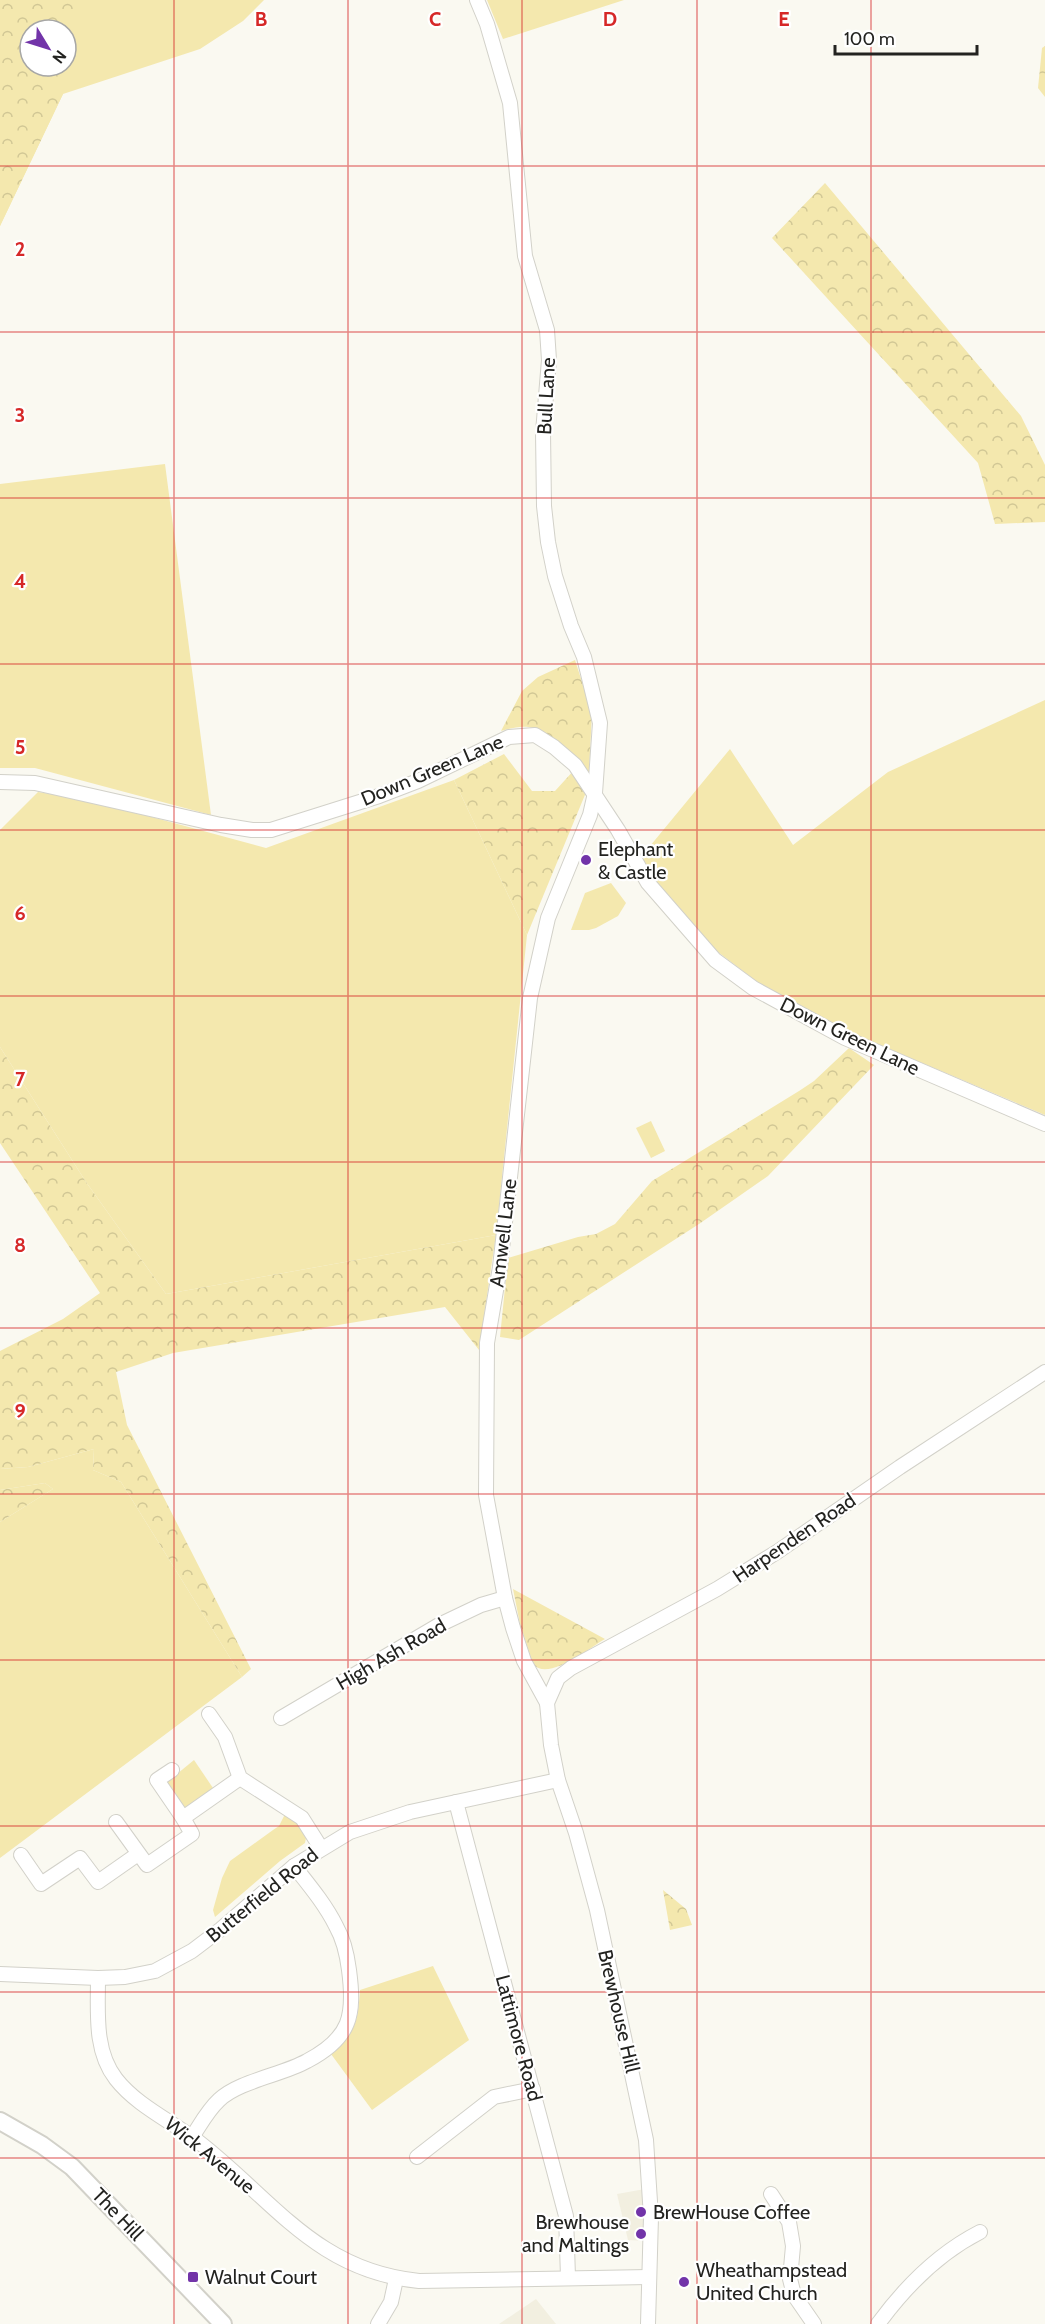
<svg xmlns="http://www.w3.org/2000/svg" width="1045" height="2324" font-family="Cabin,sans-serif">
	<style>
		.built { fill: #f2efe0 }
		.green { fill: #f4e8ae; fill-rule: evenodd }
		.forest { fill: url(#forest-crowns) }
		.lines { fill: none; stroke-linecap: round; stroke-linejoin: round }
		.minor-casing { stroke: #d2d1c9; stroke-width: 16 }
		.major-casing { stroke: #d2d1c9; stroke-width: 20 }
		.minor { stroke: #fff; stroke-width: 14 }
		.major { stroke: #fff; stroke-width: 16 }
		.grid { fill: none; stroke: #d62828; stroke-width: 1.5; stroke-opacity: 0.55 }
		.poi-dot { fill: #7234a9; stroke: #fff; stroke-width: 2 }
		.labels { text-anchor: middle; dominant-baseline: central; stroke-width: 4.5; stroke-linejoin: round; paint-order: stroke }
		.street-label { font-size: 20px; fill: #232320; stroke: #fff }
		.poi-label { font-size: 20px; fill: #232320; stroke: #fff; text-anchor: start }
		.grid-label { font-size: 20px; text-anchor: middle; font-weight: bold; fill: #d62828; stroke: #fff; stroke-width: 4.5; stroke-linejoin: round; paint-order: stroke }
	</style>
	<defs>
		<pattern id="forest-crowns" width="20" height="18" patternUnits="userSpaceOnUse" patternTransform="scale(1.5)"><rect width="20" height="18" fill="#f4e8ae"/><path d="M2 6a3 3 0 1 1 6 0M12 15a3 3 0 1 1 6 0" fill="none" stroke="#d1c795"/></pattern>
	</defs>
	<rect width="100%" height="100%" fill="#faf9f1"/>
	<g class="built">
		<path d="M 645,2189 L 646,2241 L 628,2240 L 617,2194 Z"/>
		<path d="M 536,2299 L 556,2324 L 499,2324 Z"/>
	</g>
	<g class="green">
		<path d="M 0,0 L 264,0 L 243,21 L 200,49 L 63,94 L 0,226 ZM 30,30 L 66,30 L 66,66 L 30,66 Z"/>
		<path d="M 487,0 L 624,0 L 503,39 Z"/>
		<path d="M 165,464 L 211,815 L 35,768 L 0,768 L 0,484 Z"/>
		<path d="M 1045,700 L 1045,1115 L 856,1035 L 760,984 L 693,933 L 652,883 L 641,857 L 730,749 L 793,845 L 888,772 Z"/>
		<path d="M 454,780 L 527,935 L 496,1235 L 166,1294 L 86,1182 L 0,1047 L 0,830 L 38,792 L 89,800 L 266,848 Z"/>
		<path d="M 611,883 L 626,903 L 618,916 L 596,928 L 589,930 L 571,930 L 585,893 Z"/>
		<path d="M 651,1121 L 665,1151 L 651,1158 L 636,1128 Z"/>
		<path d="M 94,1449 L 93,1470 L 121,1482 L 242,1677 L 0,1858 L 0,1522 L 53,1489 L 45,1483 L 0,1490 L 0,1469 L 28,1467 Z"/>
		<path d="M 194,1760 L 215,1791 L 185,1812 L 166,1783 Z"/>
		<path d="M 285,1814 L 298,1823 L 306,1838 L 305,1843 L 280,1861 L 215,1917 L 213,1910 L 222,1878 L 230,1861 L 273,1830 L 279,1826 Z"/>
		<path d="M 433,1966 L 469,2040 L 372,2110 L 331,2054 C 356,2034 358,2020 360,1990 Z"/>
	</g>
	<g class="forest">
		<path d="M 0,0 L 87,0 L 66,37 L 66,30 L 30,30 L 30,66 L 56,66 L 63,94 L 0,226 Z"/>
		<path d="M 1045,46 L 1045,97 L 1038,88 L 1042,48 Z"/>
		<path d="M 825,183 L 1021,416 L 1045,465 L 1045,522 L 995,524 L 978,463 L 772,238 Z"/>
		<path d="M 575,660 L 592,713 L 589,772 C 574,756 554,734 533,728 C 523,725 511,728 501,731 L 522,691 L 538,677 Z"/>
		<path d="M 504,754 L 532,791 L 555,791 L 575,769 L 587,790 L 527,935 L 454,780 Z"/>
		<path d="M 0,1047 L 86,1182 L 166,1294 L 496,1235 L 479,1350 L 445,1307 L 173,1353 L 116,1372 L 127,1425 L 251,1669 L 242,1677 L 121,1482 L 93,1470 L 94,1449 L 28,1467 L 0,1469 L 0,1351 L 63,1319 L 100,1293 L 0,1143 Z"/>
		<path d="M 849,1048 L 874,1065 L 768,1176 L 699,1224 L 519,1340 L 500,1337 L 508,1258 L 578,1237 L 596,1234 L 615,1224 L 652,1181 L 799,1091 L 814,1081 Z"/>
		<path d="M 45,1483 L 53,1489 L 0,1522 L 0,1490 Z"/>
		<path d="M 513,1589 L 605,1639 C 589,1648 548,1682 533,1664 L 520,1624 Z"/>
		<path d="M 663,1890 L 686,1909 L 692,1925 L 670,1930 Z"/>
	</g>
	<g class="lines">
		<g class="minor-casing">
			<g id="minor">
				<path d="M 477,0 L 487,24 L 510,103 L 525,256 L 547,330 L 549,360 L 543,432 L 544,506 L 548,542 L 555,576 L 571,626 L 584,657 L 600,723 L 595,793 L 590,815 L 548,918 L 530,998 L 500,1267 L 487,1343 L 486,1495 L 505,1598 L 513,1628 L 524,1661 L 547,1703"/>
				<path d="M 0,782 L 35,783 L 221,825 L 252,830 L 271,830 L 379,796 L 418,781 L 509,737 L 535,735 L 554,747 L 575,765 L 618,830 L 648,883 L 715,960 L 753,988 L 845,1038 L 1045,1124"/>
				<path d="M 209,1714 L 225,1737 L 240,1778 L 302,1818 L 321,1848"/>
				<path d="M 281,1718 L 439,1625 L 481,1605 L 505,1598"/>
				<path d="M 172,1770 L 157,1780 L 183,1818 L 240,1778"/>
				<path d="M 456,1802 L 566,2216 L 568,2277"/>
				<path d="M 116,1822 L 147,1865 L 192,1834 L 183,1818"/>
				<path d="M 21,1855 L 41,1884 L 80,1858 L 98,1882 L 138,1854"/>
				<path d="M 0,1974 L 98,1978 L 125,1977 L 155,1971 L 192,1951 L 221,1929 L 294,1866 L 350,1832 L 410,1812 L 558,1780"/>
				<path d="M 98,1978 C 98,2012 94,2051 116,2079 C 137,2106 173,2122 200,2143 C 274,2201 317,2271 419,2281 L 649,2277"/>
				<path d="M 192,2137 C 200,2125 208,2110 219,2100 C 239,2081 282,2075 307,2061 C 351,2038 355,2015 349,1970 C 347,1954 344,1940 336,1926 C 325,1904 309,1885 294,1866"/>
				<path d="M 417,2157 L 494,2097 L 533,2089"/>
				<path d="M 771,2194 L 789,2222 L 793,2246 L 790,2279 L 794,2295 L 814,2324"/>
				<path d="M 378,2324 L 391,2302 L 396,2279"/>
				<path d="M 648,2324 L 651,2217 L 646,2140 L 597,1910 L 576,1833 L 558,1780 L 551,1745 L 547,1703 L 558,1678 L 571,1668 L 717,1589 L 777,1552 L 900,1467 L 1045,1372"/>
				<path d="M 878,2324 C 905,2287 939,2253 980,2232"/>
			</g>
		</g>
		<g class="major-casing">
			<path id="major" d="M 0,2121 L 42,2145 L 72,2167 L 223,2324"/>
		</g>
		<use href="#minor" class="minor"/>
		<use href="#major" class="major"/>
	</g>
	<path class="grid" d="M 174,0 L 174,2324M 348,0 L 348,2324M 522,0 L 522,2324M 697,0 L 697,2324M 871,0 L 871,2324M 0,166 L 1045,166M 0,332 L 1045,332M 0,498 L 1045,498M 0,664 L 1045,664M 0,830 L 1045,830M 0,996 L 1045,996M 0,1162 L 1045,1162M 0,1328 L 1045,1328M 0,1494 L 1045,1494M 0,1660 L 1045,1660M 0,1826 L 1045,1826M 0,1992 L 1045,1992M 0,2158 L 1045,2158"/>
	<g class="poi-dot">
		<circle cx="586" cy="860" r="6"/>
		<circle cx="641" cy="2212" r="6"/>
		<circle cx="641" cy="2234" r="6"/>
		<rect x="187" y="2271" width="12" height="12" rx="3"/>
		<circle cx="684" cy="2282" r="6"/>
	</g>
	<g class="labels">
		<g class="street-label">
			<text transform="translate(546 396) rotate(-87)">Bull Lane</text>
			<text transform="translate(432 770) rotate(-23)">Down Green Lane</text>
			<text transform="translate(850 1036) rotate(26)">Down Green Lane</text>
			<text transform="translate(503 1233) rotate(-83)">Amwell Lane</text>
			<text transform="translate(794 1538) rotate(-34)">Harpenden Road</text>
			<text transform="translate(391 1654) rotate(-30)">High Ash Road</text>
			<text transform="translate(262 1895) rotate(-39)">Butterfield Road</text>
			<text transform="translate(619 2011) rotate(77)">Brewhouse Hill</text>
			<text transform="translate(519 2038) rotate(75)">Lattimore Road</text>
			<text transform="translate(210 2155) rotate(39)">Wick Avenue</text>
			<text transform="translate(118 2214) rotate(46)">The Hill</text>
		</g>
		<g class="poi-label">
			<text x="598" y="849">Elephant<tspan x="598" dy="23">&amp; Castle</tspan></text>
			<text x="653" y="2212">BrewHouse Coffee</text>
			<text x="629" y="2222" text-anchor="end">Brewhouse<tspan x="629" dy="23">and Maltings</tspan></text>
			<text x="696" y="2270">Wheathampstead<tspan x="696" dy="23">United Church</tspan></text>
			<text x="205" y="2277">Walnut Court</text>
		</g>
	</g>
	<g class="grid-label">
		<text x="261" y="26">B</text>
		<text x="435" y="26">C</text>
		<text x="610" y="26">D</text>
		<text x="784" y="26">E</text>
		<text x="20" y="256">2</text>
		<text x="20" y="422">3</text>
		<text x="20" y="588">4</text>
		<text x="20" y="754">5</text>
		<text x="20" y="920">6</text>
		<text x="20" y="1086">7</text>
		<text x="20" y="1252">8</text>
		<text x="20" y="1418">9</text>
	</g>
	<g transform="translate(48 48) rotate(128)"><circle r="28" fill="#ffffff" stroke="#a7a7a6" stroke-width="1.5"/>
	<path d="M0-4.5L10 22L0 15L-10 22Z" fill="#7234a9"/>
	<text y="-9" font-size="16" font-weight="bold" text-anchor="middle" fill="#232320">N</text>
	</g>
	<path d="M835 45v9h142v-9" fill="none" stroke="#232320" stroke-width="3"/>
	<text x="844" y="45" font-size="18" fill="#232320" stroke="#ffffff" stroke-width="4.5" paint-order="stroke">100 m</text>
</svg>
